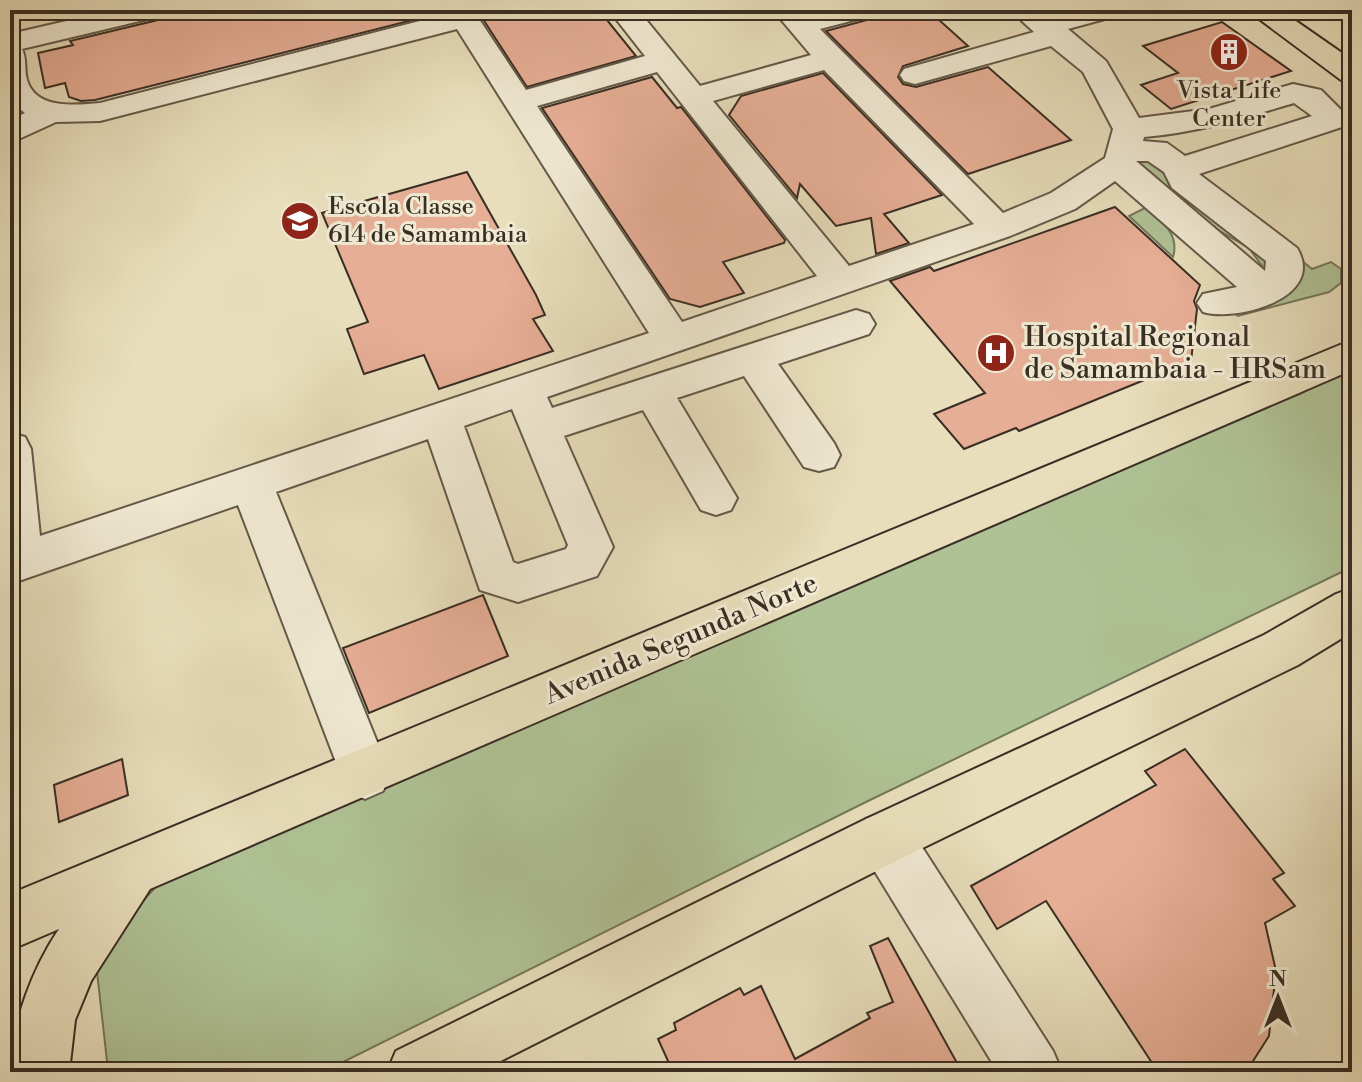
<svg xmlns="http://www.w3.org/2000/svg" width="1362" height="1082" font-family="'Libre Bodoni',serif">
	<style>
		.green { fill: #afc295; stroke: #74785c; stroke-width: 2 }
		.building { fill: #e6ae95; stroke: #392e23; stroke-width: 2 }
		.lines { fill: none; stroke-linecap: round; stroke-linejoin: round }
		.minor-casing { stroke: #655a49; stroke-width: 4 }
		.major-casing { stroke: #392e23; stroke-width: 4 }
		.minor { fill: #f0ead3; fill-rule: evenodd }
		.major { fill: #e8debb; fill-rule: evenodd }
		.labels { text-anchor: middle; dominant-baseline: central; stroke-width: 6; stroke-linejoin: round; paint-order: stroke }
		.far-poi-label { font-size: 24px; fill: #392e23; stroke: #f0ead3 }
		.poi-label { font-size: 28px; fill: #392e23; stroke: #f0ead3; text-anchor: start }
		.street-label { font-size: 28px; fill: #392e23; stroke: #f0ead3 }
	</style>
	<rect width="100%" height="100%" fill="#e8debb"/>
	<filter id="stains"><feTurbulence type="fractalNoise" baseFrequency=".0025" numOctaves="4"/><feColorMatrix values="0 0 0 0 .2 0 0 0 0 .09 0 0 0 0 .02 0 0 0 .5 -.17"/></filter>
	<radialGradient id="worn" r=".72"><stop offset=".6" stop-color="#630" stop-opacity="0"/><stop offset="1" stop-color="#630" stop-opacity=".3"/></radialGradient>
	<g class="green">
		<path d="M 1139,159 L 1164,164 L 1164,173 L 1255,241 L 1277,272 L 1260,272 L 1262,266 L 1249,248 L 1204,222 L 1136,162 Z"/>
		<path d="M 1201,178 L 1312,269 L 1331,262 L 1341,269 L 1341,283 L 1329,292 L 1238,316 L 1230,310 L 1288,288 Z"/>
		<path d="M 1147,207 C 1162,221 1180,235 1173,257 L 1129,216 Z"/>
		<path d="M 1352,365 L 1352,567 L 868,801 L 323,1072 L 108,1070 L 95,954 L 170,871 L 1302,393 Z"/>
	</g>
	<g class="building">
		<path d="M 204,10 L 416,10 L 417,19 L 95,100 L 81,101 L 69,97 L 65,83 L 45,88 L 38,53 L 73,45 L 70,41 L 162,19 L 166,14 Z"/>
		<path d="M 477,10 L 599,10 L 636,56 L 527,87 Z"/>
		<path d="M 877,10 L 928,10 L 968,46 L 903,66 L 898,77 L 903,84 L 916,87 L 988,67 L 1071,140 L 968,174 L 826,31 L 871,19 Z"/>
		<path d="M 1222,22 L 1291,71 L 1171,109 L 1141,85 L 1178,73 L 1143,46 Z"/>
		<path d="M 823,73 L 942,195 L 884,214 L 909,243 L 876,254 L 871,218 L 836,226 L 800,184 L 797,198 L 729,115 L 741,96 Z"/>
		<path d="M 652,77 L 677,108 L 681,107 L 785,240 L 784,243 L 723,262 L 744,293 L 700,307 L 670,299 L 542,108 Z"/>
		<path d="M 467,172 L 536,295 L 545,315 L 533,319 L 553,351 L 439,389 L 424,355 L 364,374 L 347,329 L 368,322 L 322,213 Z"/>
		<path d="M 1115,207 L 1200,285 L 1194,301 L 1197,309 L 1191,361 L 1019,431 L 1016,428 L 964,449 L 934,414 L 985,393 L 890,281 L 930,267 L 934,271 Z"/>
		<path d="M 483,595 L 508,656 L 369,713 L 343,648 Z"/>
		<path d="M 1185,749 L 1284,873 L 1273,879 L 1295,906 L 1265,923 L 1276,971 L 1269,1036 L 1246,1072 L 1158,1072 L 1046,901 L 997,929 L 971,886 L 1156,785 L 1145,771 Z"/>
		<path d="M 122,759 L 128,795 L 59,822 L 54,785 Z"/>
		<path d="M 888,938 L 962,1072 L 673,1072 L 658,1039 L 676,1030 L 674,1023 L 740,988 L 744,995 L 761,986 L 795,1059 L 870,1018 L 867,1013 L 893,1002 L 870,946 Z"/>
	</g>
	<g class="lines">
		<g class="minor-casing">
			<g id="minor">
				<path d="M 114,10 L 165,10 L 161,16 L 22,49 C 27,59 24,69 27,80 C 36,110 76,105 100,103 L 447,14 L 445,10 L 473,10 L 526,90 L 645,56 L 609,10 L 638,10 L 700,86 L 811,55 L 773,10 L 802,10 L 807,15 L 826,10 L 874,10 L 870,16 L 820,29 L 1003,213 L 1051,193 L 1105,158 L 1113,129 L 1083,72 L 1051,46 L 915,84 L 904,81 L 900,75 L 904,69 L 1034,32 L 1010,10 L 1042,10 L 1050,16 L 1073,10 L 1120,10 L 1116,16 L 1068,29 L 1106,61 L 1139,118 L 1209,109 L 1293,84 L 1321,90 L 1350,119 L 1345,126 L 1199,174 L 1297,248 C 1327,298 1236,322 1203,312 L 1197,303 L 1203,294 L 1237,287 L 1115,181 L 1075,209 L 1010,236 L 547,397 L 552,408 L 856,310 L 869,314 L 875,324 L 869,334 L 778,364 L 834,443 L 840,455 L 834,467 L 819,471 L 804,467 L 744,376 L 677,398 L 737,498 L 731,510 L 716,515 L 701,510 L 643,410 L 564,436 L 613,547 L 597,576 L 518,602 L 480,590 L 428,439 L 276,492 L 390,774 L 383,791 L 365,799 L 347,791 L 238,505 L 10,584 L 10,433 L 25,437 L 31,449 L 40,536 L 649,333 L 457,29 L 100,121 L 56,122 L 10,143 L 10,120 L 25,113 L 10,101 L 10,34 ZM 824,70 L 974,224 L 849,266 L 713,101 ZM 657,72 L 817,276 L 682,322 L 537,106 ZM 1294,103 L 1312,116 L 1185,156 L 1167,143 L 1143,141 L 1144,137 C 1196,133 1244,118 1294,103 ZM 1136,161 L 1148,161 L 1164,172 L 1172,188 L 1266,261 L 1265,271 ZM 512,409 L 568,545 L 566,549 L 518,564 L 513,562 L 464,426 Z"/>
				<path d="M 885,812 L 904,819 L 1053,1051 L 1062,1072 L 998,1072 L 866,857 L 859,838 L 866,819 Z"/>
			</g>
		</g>
		<g class="major-casing">
			<g id="major">
				<path d="M 1247,10 L 1280,10 L 1352,60 L 1352,83 L 1341,80 Z"/>
				<path d="M 1352,340 L 1352,370 L 150,889 L 91,981 L 75,1020 L 69,1072 L 10,1072 C 12,1023 32,969 59,929 L 10,950 L 10,894 Z"/>
				<path d="M 1352,588 L 1352,632 L 1298,665 L 904,857 L 479,1072 L 387,1072 L 396,1051 L 866,819 L 1264,635 L 1336,594 Z"/>
			</g>
		</g>
		<use href="#minor" class="minor"/>
		<use href="#major" class="major"/>
	</g>
	<defs>
		<g id="building-disc" transform="scale(2)"><circle r="9.5" fill="#8f2418" stroke="#f0ead3"/><path d="M-4-6H4V6H1V3H-1V6H-4ZM-2.5-4.3h1.7v1.8h-1.7ZM.8-4.3h1.7v1.8H.8ZM-2.5-1h1.7V.8h-1.7ZM.8-1h1.7V.8H.8Z" fill="#fff"/></g>
		<g id="school-disc" transform="scale(2)"><circle r="9.5" fill="#8f2418" stroke="#f0ead3"/><path d="M0-5L7-2L0 1L-7-2ZM-4 1L0 2.5L4 1V4Q0 6-4 4Z" fill="#fff"/></g>
		<g id="hospital-disc" transform="scale(2)"><circle r="9.5" fill="#8f2418" stroke="#f0ead3"/><path d="M-5-5h3v3.5h4V-5h3V5h-3V1.5h-4V5h-3Z" fill="#fff"/></g>
	</defs>
	<g fill-rule="evenodd">
		<use href="#building-disc" x="1229" y="52"/>
		<use href="#school-disc" x="300" y="221"/>
		<use href="#hospital-disc" x="996" y="353"/>
	</g>
	<g class="labels">
		<g class="far-poi-label">
			<text x="1229" y="91">Vista Life<tspan x="1229" dy="28">Center</tspan></text>
			<text x="328" y="207" text-anchor="start">Escola Classe<tspan x="328" dy="28">614 de Samambaia</tspan></text>
		</g>
		<g class="poi-label">
			<text x="1024" y="337">Hospital Regional<tspan x="1024" dy="32">de Samambaia - HRSam</tspan></text>
		</g>
		<g class="street-label">
			<text transform="translate(681 639) rotate(-23)">Avenida Segunda Norte</text>
		</g>
	</g>
	<rect width="1362" height="1082" fill="none" stroke="#e8debb" stroke-width="40"/>
	<rect x="12" y="12" width="1338" height="1058" fill="none" stroke="#392e23" stroke-width="4"/>
	<rect x="20" y="20" width="1322" height="1042" fill="none" stroke="#392e23" stroke-width="2"/>
	<g transform="translate(1278 998)" stroke="#f0ead3" stroke-width="6" paint-order="stroke">
	<path d="M0-6L14 30L0 20L-14 30Z" fill="#392e23"/>
	<text y="-12" font-size="22" font-weight="bold" text-anchor="middle" fill="#392e23">N</text>
	</g>
	<rect width="100%" height="100%" filter="url(#stains)"/>
	<rect width="100%" height="100%" fill="url(#worn)"/>
</svg>
